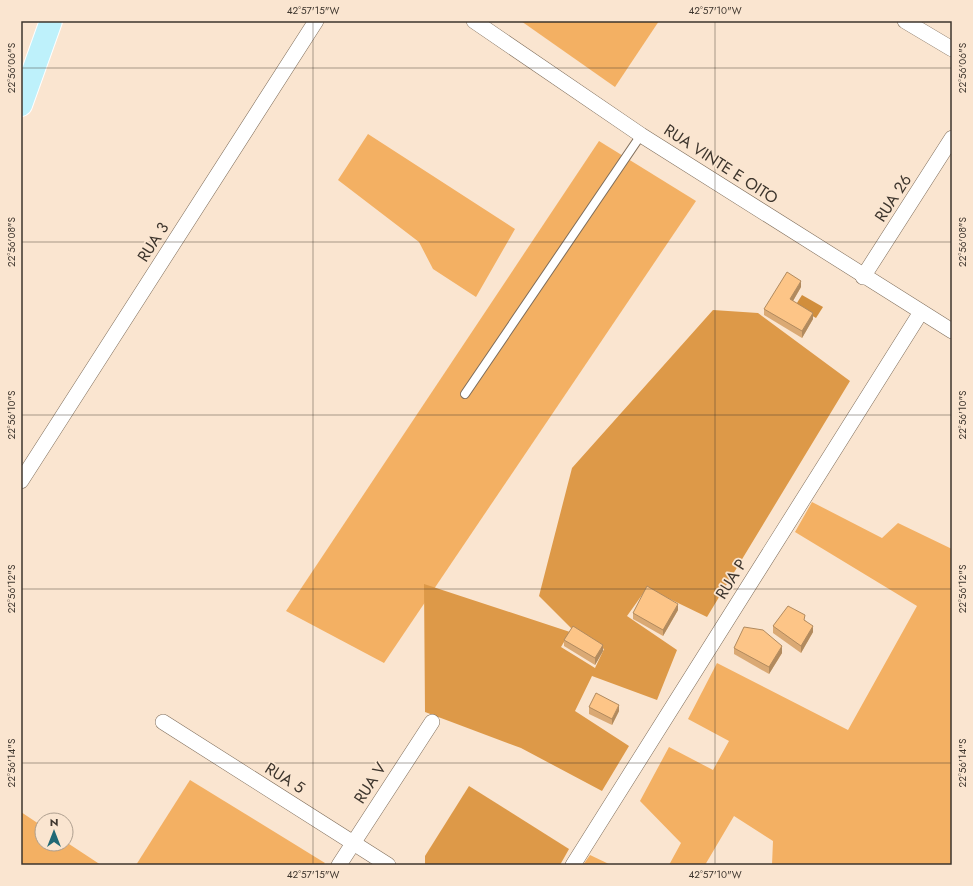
<svg xmlns="http://www.w3.org/2000/svg" width="973" height="886" font-family="Jost,sans-serif">
	<style>
		.green { fill: #f3b063 }
		.forest { fill: #dd9948 }
		.water { fill: #d18e3c }
		.lines { fill: none; stroke-linecap: round; stroke-linejoin: round }
		.service-casing { stroke: #7f6d5a; stroke-width: 10 }
		.minor-casing { stroke: #7f6d5a; stroke-width: 16 }
		.primary-casing { stroke: #fff; stroke-width: 24 }
		.service { stroke: #fff; stroke-width: 8 }
		.minor { stroke: #fff; stroke-width: 15 }
		.primary { stroke: #bef1fb; stroke-width: 22 }
		.wall { fill: #daa974 }
		.shaded-wall { fill: #b18a5e }
		.building { fill: #fdc587; stroke: #b18a5e }
		.ticks { fill: none; stroke: #3d352d; stroke-width: 1; stroke-opacity: 0.45 }
		.labels { text-anchor: middle; dominant-baseline: central; stroke-width: 3.5; stroke-linejoin: round; paint-order: stroke }
		.street-label { font-size: 16px; fill: #3d352d; stroke: #fae5d0 }
		.neatline { fill: none; stroke: #3d352d; stroke-width: 1.5 }
		.ticks-label { font-size: 10px; text-anchor: middle; fill: #3d352d }
	</style>
	<rect width="100%" height="100%" fill="#fae5d0"/>
	<g class="green">
		<path d="M 521,21 L 659,21 L 615,87 Z"/>
		<path d="M 368,134 L 515,229 L 476,297 L 433,269 L 419,242 L 338,180 Z"/>
		<path d="M 599,141 L 696,201 L 384,663 L 286,611 Z"/>
		<path d="M 812,502 L 882,538 L 898,523 L 952,549 L 952,865 L 772,865 L 773,841 L 734,816 L 705,865 L 669,865 L 681,843 L 640,801 L 669,747 L 713,770 L 729,741 L 688,719 L 717,663 L 848,730 L 917,606 L 795,532 Z"/>
		<path d="M 190,780 L 325,863 L 323,865 L 136,865 Z"/>
		<path d="M 21,812 L 42,826 L 42,844 L 66,844 L 66,842 L 101,865 L 21,865 Z"/>
		<path d="M 590,855 L 611,865 L 583,865 Z"/>
	</g>
	<g class="forest">
		<path d="M 713,310 L 758,313 L 850,381 L 707,617 L 647,588 L 627,616 L 677,650 L 657,700 L 592,676 L 575,711 L 629,746 L 602,791 L 521,748 L 425,712 L 424,584 L 570,632 L 561,647 L 595,668 L 604,649 L 573,630 L 539,596 L 572,468 Z"/>
		<path d="M 469,786 L 569,849 L 560,865 L 425,865 L 425,856 Z"/>
	</g>
	<path class="water" d="M 802,295 L 823,307 L 816,318 L 795,306 Z"/>
	<g class="lines">
		<g class="service-casing">
			<path id="service" d="M 465,394 L 641,135"/>
		</g>
		<g class="minor-casing">
			<g id="minor">
				<path d="M 474,21 L 641,135 L 952,331"/>
				<path d="M 905,21 L 952,49"/>
				<path d="M 863,277 L 952,138"/>
				<path d="M 21,481 L 316,21"/>
				<path d="M 163,722 L 388,865"/>
				<path d="M 339,865 L 432,722"/>
				<path d="M 573,865 L 921,312"/>
			</g>
		</g>
		<g class="primary-casing">
			<path id="primary" d="M 21,105 L 51,21"/>
		</g>
		<use href="#service" class="service"/>
		<use href="#minor" class="minor"/>
		<use href="#primary" class="primary"/>
	</g>
	<g class="wall">
		<path d="M 801,287 L 793,301 L 813,319 L 802,338 L 764,315 L 764,309 Z"/>
		<path d="M 678,610 L 663,636 L 633,619 L 633,613 Z"/>
		<path d="M 805,620 L 813,632 L 801,653 L 773,633 L 773,626 Z"/>
		<path d="M 564,640 L 603,651 L 595,665 L 564,646 Z"/>
		<path d="M 734,648 L 782,653 L 769,674 L 734,654 Z"/>
		<path d="M 589,707 L 619,711 L 612,725 L 589,714 Z"/>
	</g>
	<g class="shaded-wall">
		<path d="M 801,281 L 801,287 L 790,306 L 790,299 Z"/>
		<path d="M 813,313 L 813,319 L 802,338 L 802,331 Z"/>
		<path d="M 678,604 L 678,610 L 663,636 L 663,630 Z"/>
		<path d="M 813,626 L 813,632 L 801,653 L 801,646 Z"/>
		<path d="M 603,645 L 603,651 L 595,665 L 595,658 Z"/>
		<path d="M 782,646 L 782,653 L 769,674 L 769,667 Z"/>
		<path d="M 619,705 L 619,711 L 612,725 L 612,719 Z"/>
	</g>
	<g class="building">
		<path d="M 787,272 L 801,281 L 790,299 L 813,313 L 802,331 L 764,309 Z"/>
		<path d="M 647,586 L 678,604 L 663,630 L 633,613 Z"/>
		<path d="M 788,606 L 805,615 L 804,620 L 813,626 L 801,646 L 773,626 Z"/>
		<path d="M 573,626 L 603,645 L 595,658 L 564,640 Z"/>
		<path d="M 744,627 L 763,630 L 782,646 L 769,667 L 734,648 Z"/>
		<path d="M 596,693 L 619,705 L 612,719 L 589,707 Z"/>
	</g>
	<path class="ticks" d="M 313,21 L 313,865M 715,21 L 715,865M 21,68 L 952,68M 21,242 L 952,242M 21,415 L 952,415M 21,589 L 952,589M 21,763 L 952,763"/>
	<g class="labels">
		<g class="street-label">
			<text transform="translate(721 164) rotate(33)">RUA VINTE E OITO</text>
			<text transform="translate(893 198) rotate(-57)">RUA 26</text>
			<text transform="translate(153 242) rotate(-57)">RUA 3</text>
			<text transform="translate(731 579) rotate(-58)">RUA P</text>
			<text transform="translate(285 778) rotate(32)">RUA 5</text>
			<text transform="translate(370 783) rotate(-57)">RUA V</text>
		</g>
	</g>
	<rect width="973" height="886" fill="none" stroke="#fae5d0" stroke-width="44"/>
	<g transform="translate(54 832)"><circle r="19" fill="#fae5d0" stroke="#ae9f8f"/>
	<path d="M0-3L7 15L0 10L-7 15Z" fill="#216976"/>
	<text y="-6" font-size="11" font-weight="bold" text-anchor="middle" fill="#3d352d">N</text>
	</g>
	<rect x="22" y="22" width="929" height="842" class="neatline"/>
	<g class="ticks-label">
		<text x="313" y="14">42°57'15"W</text>
		<text x="715" y="14">42°57'10"W</text>
		<text transform="translate(11 68) rotate(-90)" y="4">22°56'06"S</text>
		<text transform="translate(962 68) rotate(-90)" y="4">22°56'06"S</text>
		<text transform="translate(11 242) rotate(-90)" y="4">22°56'08"S</text>
		<text transform="translate(962 242) rotate(-90)" y="4">22°56'08"S</text>
		<text transform="translate(11 415) rotate(-90)" y="4">22°56'10"S</text>
		<text transform="translate(962 415) rotate(-90)" y="4">22°56'10"S</text>
		<text transform="translate(11 589) rotate(-90)" y="4">22°56'12"S</text>
		<text transform="translate(962 589) rotate(-90)" y="4">22°56'12"S</text>
		<text transform="translate(11 763) rotate(-90)" y="4">22°56'14"S</text>
		<text transform="translate(962 763) rotate(-90)" y="4">22°56'14"S</text>
		<text x="313" y="878">42°57'15"W</text>
		<text x="715" y="878">42°57'10"W</text>
	</g>
</svg>
